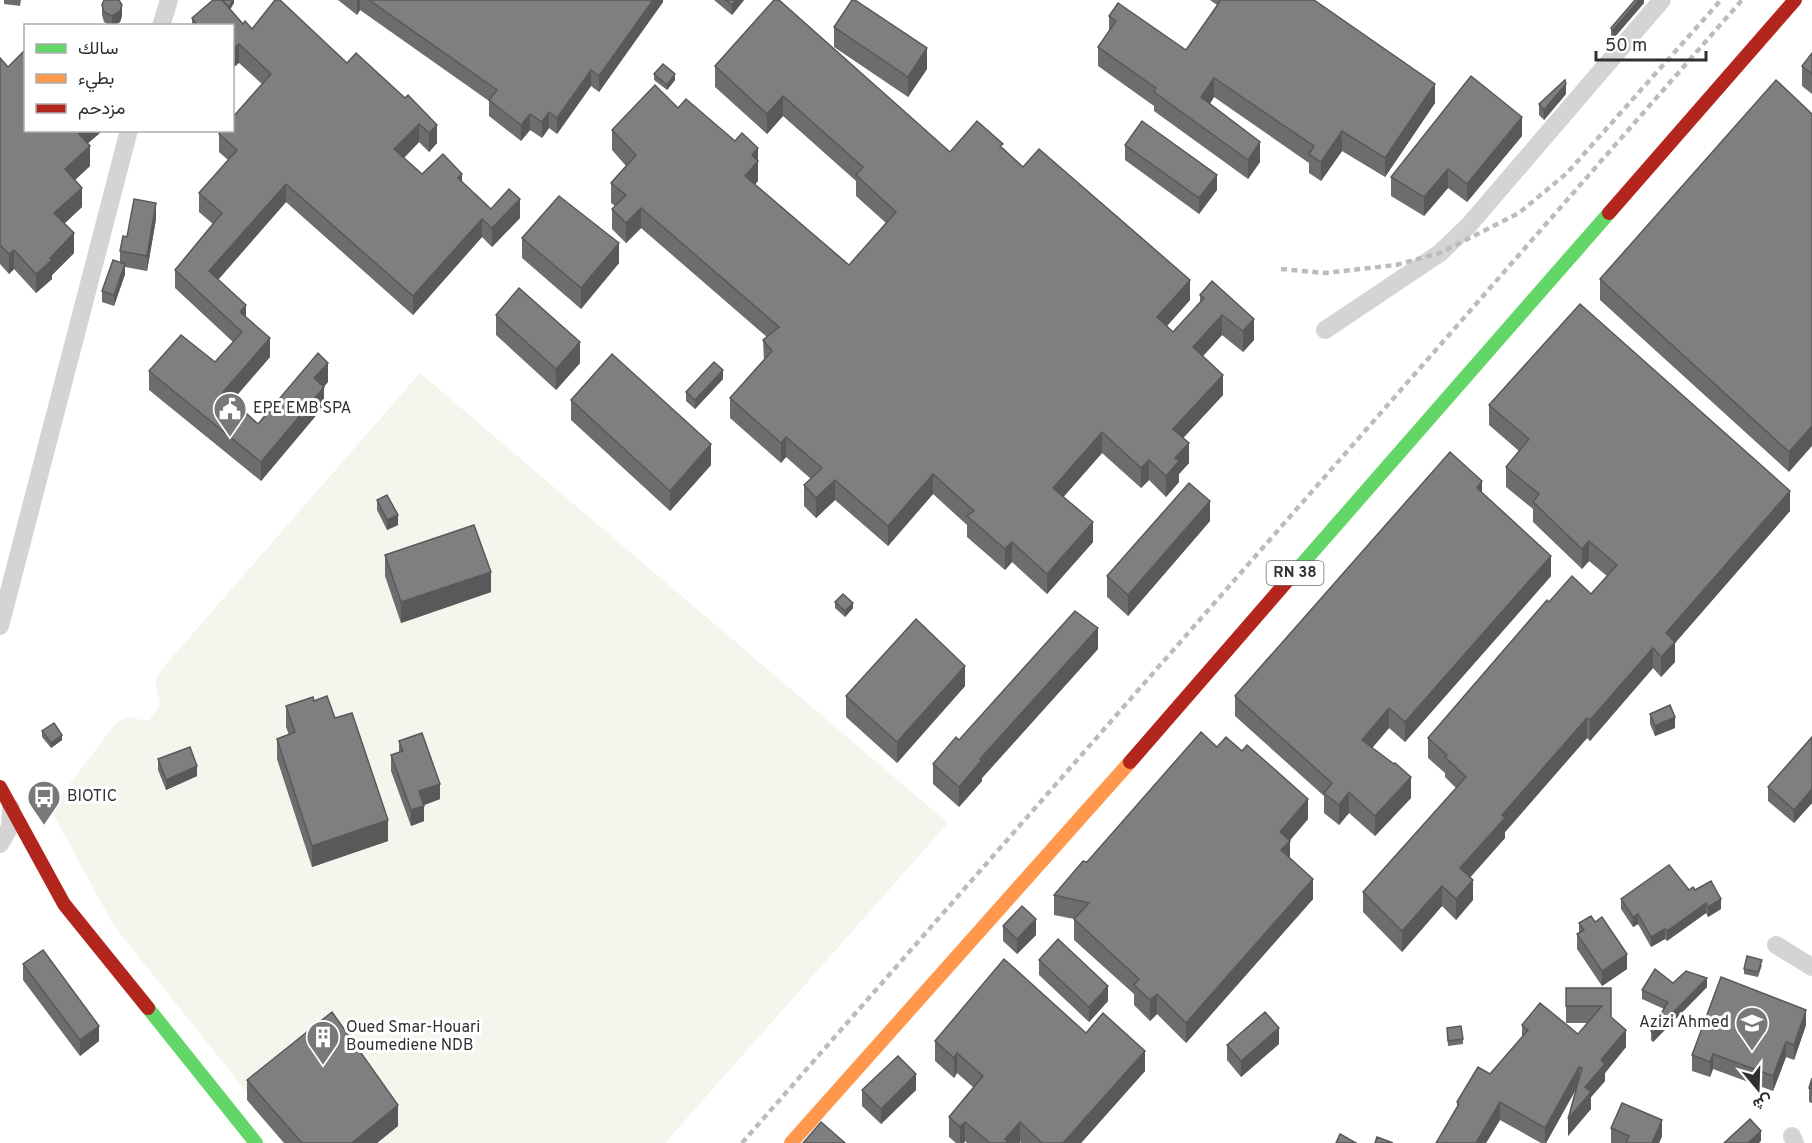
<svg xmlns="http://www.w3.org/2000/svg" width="1812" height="1143" font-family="Overpass,Vazirmatn,sans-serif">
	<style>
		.green { fill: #f2f6ec }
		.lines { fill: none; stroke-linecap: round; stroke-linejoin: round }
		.street { stroke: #d4d4d4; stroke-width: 18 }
		.fast { stroke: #63d668; stroke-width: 14 }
		.slow { stroke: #ff974d; stroke-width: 14 }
		.jam { stroke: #b3261e; stroke-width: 14 }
		.rail { stroke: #bcbcbc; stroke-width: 4.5; stroke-dasharray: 6 4.5; stroke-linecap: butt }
		.wall { fill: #6d6d6d }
		.shaded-wall { fill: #595959 }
		.building { fill: #7f7f7f; stroke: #595959; stroke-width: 1.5 }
		.labels { text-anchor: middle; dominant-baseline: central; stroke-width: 6; stroke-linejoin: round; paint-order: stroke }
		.shield { fill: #fff; stroke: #6e6e6e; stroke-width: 1.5 }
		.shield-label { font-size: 15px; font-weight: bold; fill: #303030 }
		.poi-label { font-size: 16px; fill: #303030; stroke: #fff; text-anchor: start }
	</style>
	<rect width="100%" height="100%" fill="#fff"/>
	<path class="green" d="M 420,373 L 948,823 L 665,1143 L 287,1143 L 114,926 L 48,805 L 52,800 L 46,783 L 62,794 L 116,723 L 126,717 L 149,721 L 160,704 L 155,681 L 161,670 Z"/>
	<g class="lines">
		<g class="street">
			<path d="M 161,26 L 169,0"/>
			<path d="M 1325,330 L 1440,253 L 1469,225 L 1662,0"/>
			<path d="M 0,626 L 129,130"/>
			<path d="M 0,844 L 10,827 L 11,808"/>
			<path d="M 1776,945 L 1812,967"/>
			<path d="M 1792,1136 L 1795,1143"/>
		</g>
		<g class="fast">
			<path d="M 1289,579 L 1609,213"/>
			<path d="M 148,1008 L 256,1143"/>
		</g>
		<path class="slow" d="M 791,1143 L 1130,762"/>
		<g class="jam">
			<path d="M 1609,213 L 1795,0"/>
			<path d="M 1130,762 L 1289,579"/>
			<path d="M 0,787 L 64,904 L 148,1008"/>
		</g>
		<g class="rail">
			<path d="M 1281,269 L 1325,273 L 1396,265 L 1440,253 L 1519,213 L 1567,173 L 1721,0"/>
			<path d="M 742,1143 L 1742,0"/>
		</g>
	</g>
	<g class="wall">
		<path d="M 4,0 L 21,0 L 20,6 L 4,4 Z"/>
		<path d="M 234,0 L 234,3 L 230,9 L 243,24 L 252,29 L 347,63 L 405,98 L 437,143 L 429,152 L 419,142 L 404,158 L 422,174 L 462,182 L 491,209 L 520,218 L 492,247 L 482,237 L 413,315 L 286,202 L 218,280 L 246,317 L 270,357 L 233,400 L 258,424 L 328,382 L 324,387 L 324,406 L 261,481 L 149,390 L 149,371 L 215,362 L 233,342 L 175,288 L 175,270 L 213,224 L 199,212 L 199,193 L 228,160 L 219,152 L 219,134 L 262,84 L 239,63 L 232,26 L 192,26 L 192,18 Z"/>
		<path d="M 338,0 L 663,0 L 663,2 L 599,92 L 591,86 L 557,134 L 549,128 L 542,138 L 530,130 L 521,141 L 489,116 L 489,101 L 360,10 L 357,15 Z"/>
		<path d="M 714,0 L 744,0 L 732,15 Z"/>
		<path d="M 1210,0 L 1314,0 L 1435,103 L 1385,177 L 1342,151 L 1321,181 L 1309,173 L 1309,163 L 1214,97 L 1210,104 L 1260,162 L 1248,179 L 1154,111 L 1154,106 L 1098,66 L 1098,47 L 1109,32 L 1109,16 L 1186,50 L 1217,5 Z"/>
		<path d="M 1644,0 L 1644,3 L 1613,39 L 1611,37 L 1611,28 Z"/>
		<path d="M 102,5 L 122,16 L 120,22 L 114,26 L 111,26 L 104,22 L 102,15 Z"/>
		<path d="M 834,27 L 927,69 L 908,97 L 834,47 Z"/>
		<path d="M 1812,53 L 1812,94 L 1802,86 L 1802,66 Z"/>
		<path d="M 0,58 L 26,130 L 101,130 L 101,132 L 88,143 L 90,166 L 75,180 L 82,207 L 64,224 L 74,253 L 52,275 L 52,279 L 36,293 L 14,269 L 9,274 L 0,264 Z"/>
		<path d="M 715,66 L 950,152 L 1003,148 L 1023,167 L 1190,300 L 1167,326 L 1173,332 L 1200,303 L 1200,295 L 1254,340 L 1243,352 L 1222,335 L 1203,356 L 1223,395 L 1183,438 L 1189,463 L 1179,474 L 1179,482 L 1166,497 L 1149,480 L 1141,488 L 1102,453 L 1063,497 L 1093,542 L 1047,594 L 1012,562 L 1005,570 L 967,537 L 967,525 L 933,494 L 888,546 L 835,500 L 816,518 L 804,506 L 804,485 L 811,479 L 786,457 L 781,463 L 730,418 L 730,398 L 764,361 L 763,340 L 767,337 L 641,228 L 626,243 L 612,229 L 612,209 L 615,206 L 611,203 L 611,183 L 626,166 L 612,150 L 612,130 L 678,108 L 758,168 L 758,181 L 755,184 L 849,265 L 886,223 L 856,196 L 856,181 L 783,116 L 767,134 L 715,87 Z"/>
		<path d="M 654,74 L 675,80 L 667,90 L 654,80 Z"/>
		<path d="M 1566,94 L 1544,120 L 1539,115 L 1539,104 Z"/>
		<path d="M 1812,114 L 1789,472 L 1600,300 L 1600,279 Z"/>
		<path d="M 1522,136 L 1467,202 L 1448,188 L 1424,216 L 1391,196 L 1391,177 Z"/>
		<path d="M 1125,145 L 1217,190 L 1199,214 L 1125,160 Z"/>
		<path d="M 156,219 L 147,271 L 125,267 L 125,274 L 114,306 L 102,302 L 102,291 L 120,262 L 120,251 L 127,237 Z"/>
		<path d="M 522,238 L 619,263 L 581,309 L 522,258 Z"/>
		<path d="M 496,315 L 580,363 L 556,390 L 496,335 Z"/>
		<path d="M 723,379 L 695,409 L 686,401 L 686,392 Z"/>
		<path d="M 571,400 L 711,465 L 670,511 L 571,420 Z"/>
		<path d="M 1489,405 L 1790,511 L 1675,643 L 1675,662 L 1661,677 L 1653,668 L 1590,741 L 1587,738 L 1505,832 L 1505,838 L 1470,877 L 1473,900 L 1456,920 L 1442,906 L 1402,952 L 1363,912 L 1363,892 L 1456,788 L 1445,777 L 1445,773 L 1428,758 L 1428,738 L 1549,602 L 1591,594 L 1607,576 L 1589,561 L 1582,569 L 1533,522 L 1533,509 L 1506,487 L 1506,467 L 1519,451 L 1489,425 Z"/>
		<path d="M 1482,493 L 1551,576 L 1405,742 L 1389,728 L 1372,748 L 1411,798 L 1375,836 L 1349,813 L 1339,825 L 1324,813 L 1324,796 L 1235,716 L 1235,696 Z"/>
		<path d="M 377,500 L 398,525 L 387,530 L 377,510 Z"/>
		<path d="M 1210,521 L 1128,616 L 1107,597 L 1107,576 Z"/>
		<path d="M 385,555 L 491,592 L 401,623 L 385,576 Z"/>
		<path d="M 835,602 L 853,608 L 845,617 L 835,608 Z"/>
		<path d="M 1098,649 L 982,778 L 982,781 L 959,807 L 933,784 L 933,764 L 959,740 Z"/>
		<path d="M 965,686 L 897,763 L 846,717 L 846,696 Z"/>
		<path d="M 314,701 L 335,718 L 388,841 L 312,867 L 277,759 L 277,739 L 289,735 L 286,727 L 286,706 Z"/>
		<path d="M 1650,714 L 1675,728 L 1655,736 L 1650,724 Z"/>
		<path d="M 42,731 L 62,740 L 51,748 L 42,737 Z"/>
		<path d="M 1812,737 L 1812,803 L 1794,823 L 1768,801 L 1768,787 Z"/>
		<path d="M 399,741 L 440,799 L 424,805 L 424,821 L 411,826 L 391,771 L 391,755 L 399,753 Z"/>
		<path d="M 1217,747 L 1308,819 L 1290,840 L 1290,858 L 1313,899 L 1186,1043 L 1157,1014 L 1150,1021 L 1134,1005 L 1134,994 L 1074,940 L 1074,919 L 1054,915 L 1054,895 L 1087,862 Z"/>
		<path d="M 158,759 L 197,776 L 166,790 L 158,770 Z"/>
		<path d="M 1689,890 L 1695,890 L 1721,909 L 1708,917 L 1706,913 L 1667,941 L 1665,939 L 1651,947 L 1638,924 L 1633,927 L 1621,909 L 1621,899 Z"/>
		<path d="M 1579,923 L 1627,969 L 1602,986 L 1577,949 L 1577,934 L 1579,932 Z"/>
		<path d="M 1003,926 L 1036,935 L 1017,954 L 1003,941 Z"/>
		<path d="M 1039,960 L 1108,1001 L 1089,1022 L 1039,975 Z"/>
		<path d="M 23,964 L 99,1041 L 80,1056 L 23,980 Z"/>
		<path d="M 1762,965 L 1758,977 L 1744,974 L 1744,969 Z"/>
		<path d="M 1707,987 L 1653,1042 L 1651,1040 L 1651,1031 L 1664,1009 L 1642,999 L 1642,990 Z"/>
		<path d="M 1566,988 L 1611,988 L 1611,1017 L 1626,1047 L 1605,1073 L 1605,1081 L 1591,1097 L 1591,1109 L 1568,1136 L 1576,1089 L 1546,1143 L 1541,1143 L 1500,1120 L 1486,1143 L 1436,1143 L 1457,1108 L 1457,1102 L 1490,1074 L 1522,1037 L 1522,1025 L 1578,1034 L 1587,1023 L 1566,1023 Z"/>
		<path d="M 1806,1025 L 1794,1060 L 1786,1057 L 1773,1091 L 1713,1069 L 1710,1077 L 1692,1071 L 1692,1055 Z"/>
		<path d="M 1447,1028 L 1463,1039 L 1463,1044 L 1448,1046 Z"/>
		<path d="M 1086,1033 L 1145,1071 L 1081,1143 L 1021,1143 L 1020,1142 L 1020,1143 L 967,1143 L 965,1141 L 964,1143 L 956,1143 L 949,1137 L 949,1117 L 974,1088 L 957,1073 L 954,1078 L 935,1061 L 935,1041 Z"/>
		<path d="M 1279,1044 L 1241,1077 L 1227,1060 L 1227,1045 Z"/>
		<path d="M 1812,1078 L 1812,1103 L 1809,1102 L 1809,1088 Z"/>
		<path d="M 247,1080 L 398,1126 L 377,1143 L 284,1143 L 247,1100 Z"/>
		<path d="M 862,1090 L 916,1090 L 881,1124 L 862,1106 Z"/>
		<path d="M 1611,1128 L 1662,1136 L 1659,1143 L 1611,1143 Z"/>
	</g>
	<g class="shaded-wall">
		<path d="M 233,0 L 234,0 L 234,3 L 227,15 L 227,10 Z"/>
		<path d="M 357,0 L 360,0 L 360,10 L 357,15 Z"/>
		<path d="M 653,0 L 663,0 L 663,2 L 599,92 L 599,76 Z"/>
		<path d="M 736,0 L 744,0 L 732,15 L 732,5 Z"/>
		<path d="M 1639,0 L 1644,0 L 1644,3 L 1613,39 L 1613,30 Z"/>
		<path d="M 122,5 L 122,16 L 120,22 L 112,26 L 112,16 Z"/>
		<path d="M 239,44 L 239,63 L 232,69 L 232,50 Z"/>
		<path d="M 927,48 L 927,69 L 908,97 L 908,77 Z"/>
		<path d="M 591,70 L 591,86 L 557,134 L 557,118 Z"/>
		<path d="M 675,74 L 675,80 L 667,90 L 667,85 Z"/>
		<path d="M 1214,78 L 1214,97 L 1201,117 L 1201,97 Z"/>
		<path d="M 1435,84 L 1435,103 L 1385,177 L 1385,158 Z"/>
		<path d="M 1566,84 L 1566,94 L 1544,120 L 1544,110 Z"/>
		<path d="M 783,96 L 783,116 L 767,134 L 767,114 Z"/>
		<path d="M 549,112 L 549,128 L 542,138 L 542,122 Z"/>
		<path d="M 530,114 L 530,130 L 521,141 L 521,125 Z"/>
		<path d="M 1522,117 L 1522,136 L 1467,202 L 1467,184 Z"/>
		<path d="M 419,124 L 419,142 L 394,168 L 394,149 Z"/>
		<path d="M 437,125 L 437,143 L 429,152 L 429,133 Z"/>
		<path d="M 80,130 L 101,130 L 101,132 L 78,152 L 78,133 Z"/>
		<path d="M 1342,131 L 1342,151 L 1321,181 L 1321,162 Z"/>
		<path d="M 1260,142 L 1260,162 L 1248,179 L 1248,160 Z"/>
		<path d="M 90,146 L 90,166 L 65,189 L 65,169 Z"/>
		<path d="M 758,148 L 758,181 L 745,196 L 745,176 L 752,155 Z"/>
		<path d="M 1448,169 L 1448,188 L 1424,216 L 1424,197 Z"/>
		<path d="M 462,174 L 462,193 L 458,178 Z"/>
		<path d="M 1217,175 L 1217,190 L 1199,214 L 1199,198 Z"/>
		<path d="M 286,184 L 286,202 L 209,290 L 209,271 Z"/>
		<path d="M 82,188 L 82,207 L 54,233 L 54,213 Z"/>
		<path d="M 520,199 L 520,218 L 492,247 L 492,228 Z"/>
		<path d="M 156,203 L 156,219 L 147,271 L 147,256 Z"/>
		<path d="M 641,208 L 641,228 L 626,243 L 626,223 Z"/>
		<path d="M 482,219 L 482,237 L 413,315 L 413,296 Z"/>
		<path d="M 74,233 L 74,253 L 52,275 L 52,279 L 36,293 L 36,274 L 50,258 Z"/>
		<path d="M 619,243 L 619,263 L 581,309 L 581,288 Z"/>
		<path d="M 14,250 L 14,269 L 9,274 L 9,254 Z"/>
		<path d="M 125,264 L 125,274 L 114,306 L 114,295 Z"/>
		<path d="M 1190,280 L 1190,300 L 1157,337 L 1157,317 Z"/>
		<path d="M 246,305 L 246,324 L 240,312 Z"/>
		<path d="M 1222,315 L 1222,335 L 1193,367 L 1193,347 Z"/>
		<path d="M 1254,319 L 1254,340 L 1243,352 L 1243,331 Z"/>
		<path d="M 270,338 L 270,357 L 223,411 L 223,392 Z"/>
		<path d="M 580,342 L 580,363 L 556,390 L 556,369 Z"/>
		<path d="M 328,363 L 328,382 L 314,397 L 314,378 Z"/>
		<path d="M 723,370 L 723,379 L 695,409 L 695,400 Z"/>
		<path d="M 1223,375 L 1223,395 L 1173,449 L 1173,429 Z"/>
		<path d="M 324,387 L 324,406 L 261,481 L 261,462 Z"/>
		<path d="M 1812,426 L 1812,446 L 1789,472 L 1789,452 Z"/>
		<path d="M 1102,432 L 1102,453 L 1053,509 L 1053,488 Z"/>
		<path d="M 786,437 L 786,457 L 781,463 L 781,443 Z"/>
		<path d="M 1189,443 L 1189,463 L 1179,474 L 1179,482 L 1166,497 L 1166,476 L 1175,458 Z"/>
		<path d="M 711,444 L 711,465 L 670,511 L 670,491 Z"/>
		<path d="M 1149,460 L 1149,480 L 1141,488 L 1141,468 Z"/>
		<path d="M 933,474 L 933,494 L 888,546 L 888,526 Z"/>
		<path d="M 835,480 L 835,500 L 816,518 L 816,498 Z"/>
		<path d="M 1482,481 L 1482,501 L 1477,488 Z"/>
		<path d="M 1790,491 L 1790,511 L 1675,643 L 1675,662 L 1661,677 L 1661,657 L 1666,633 Z"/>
		<path d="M 1210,501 L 1210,521 L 1128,616 L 1128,595 Z"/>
		<path d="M 398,515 L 398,525 L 387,530 L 387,520 Z"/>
		<path d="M 1093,522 L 1093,542 L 1047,594 L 1047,574 Z"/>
		<path d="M 1589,541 L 1589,561 L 1582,569 L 1582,549 Z"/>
		<path d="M 1012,542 L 1012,562 L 1005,570 L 1005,549 Z"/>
		<path d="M 1551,556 L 1551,576 L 1405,742 L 1405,722 Z"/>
		<path d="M 491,572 L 491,592 L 401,623 L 401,602 Z"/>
		<path d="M 853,603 L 853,608 L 845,617 L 845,611 Z"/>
		<path d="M 1098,628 L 1098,649 L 982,778 L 982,781 L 959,807 L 959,787 L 980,759 Z"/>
		<path d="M 1653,648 L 1653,668 L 1590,741 L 1590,720 Z"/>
		<path d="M 965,666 L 965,686 L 897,763 L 897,742 Z"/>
		<path d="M 1389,708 L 1389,728 L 1362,760 L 1362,740 Z"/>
		<path d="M 1675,717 L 1675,728 L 1655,736 L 1655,726 Z"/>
		<path d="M 1587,718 L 1587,738 L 1505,832 L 1505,838 L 1460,889 L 1460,868 L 1502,815 Z"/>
		<path d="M 62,735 L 62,740 L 51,748 L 51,743 Z"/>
		<path d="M 197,766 L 197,776 L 166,790 L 166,780 Z"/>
		<path d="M 1411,777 L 1411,798 L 1375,836 L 1375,816 Z"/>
		<path d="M 440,784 L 440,799 L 419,807 L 419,791 Z"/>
		<path d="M 1812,789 L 1812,803 L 1794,823 L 1794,810 Z"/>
		<path d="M 1349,792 L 1349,813 L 1339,825 L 1339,805 Z"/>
		<path d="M 1308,799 L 1308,819 L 1286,845 L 1290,841 L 1290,861 L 1281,870 L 1280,832 Z"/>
		<path d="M 424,806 L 424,821 L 411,826 L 411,810 Z"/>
		<path d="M 388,820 L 388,841 L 312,867 L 312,846 Z"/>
		<path d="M 1313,879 L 1313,899 L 1186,1043 L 1186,1023 Z"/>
		<path d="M 1473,880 L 1473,900 L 1456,920 L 1456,899 Z"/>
		<path d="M 1442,886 L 1442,906 L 1402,952 L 1402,931 Z"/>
		<path d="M 1721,899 L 1721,909 L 1708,917 L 1708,907 Z"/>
		<path d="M 1706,903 L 1706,913 L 1667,941 L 1667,931 Z"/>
		<path d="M 1638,914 L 1638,924 L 1633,927 L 1633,917 Z"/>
		<path d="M 1036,919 L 1036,935 L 1017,954 L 1017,939 Z"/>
		<path d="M 1665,929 L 1665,939 L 1651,947 L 1651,937 Z"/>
		<path d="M 1627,954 L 1627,969 L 1602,986 L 1602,971 Z"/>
		<path d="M 1707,978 L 1707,987 L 1653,1042 L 1653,1033 Z"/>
		<path d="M 1108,986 L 1108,1001 L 1089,1022 L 1089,1007 Z"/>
		<path d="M 1157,994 L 1157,1014 L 1150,1021 L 1150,1000 Z"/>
		<path d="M 1806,1010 L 1806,1025 L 1794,1060 L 1794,1045 Z"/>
		<path d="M 99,1026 L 99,1041 L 80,1056 L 80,1040 Z"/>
		<path d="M 1279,1028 L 1279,1044 L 1241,1077 L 1241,1061 Z"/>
		<path d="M 1626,1030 L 1626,1047 L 1605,1073 L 1605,1081 L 1591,1097 L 1591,1109 L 1568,1136 L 1568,1119 L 1585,1087 L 1601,1060 Z"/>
		<path d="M 1786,1042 L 1786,1057 L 1773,1091 L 1773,1076 Z"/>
		<path d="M 1145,1051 L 1145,1071 L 1081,1143 L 1063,1143 Z"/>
		<path d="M 957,1053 L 957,1073 L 954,1078 L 954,1058 Z"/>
		<path d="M 1713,1054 L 1713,1069 L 1710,1077 L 1710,1062 Z"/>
		<path d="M 1579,1067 L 1579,1084 L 1546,1143 L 1545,1143 L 1545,1128 Z"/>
		<path d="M 916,1074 L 916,1090 L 881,1124 L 881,1109 Z"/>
		<path d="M 1500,1102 L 1500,1120 L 1486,1143 L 1476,1143 Z"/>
		<path d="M 398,1105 L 398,1126 L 377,1143 L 352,1143 Z"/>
		<path d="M 1662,1120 L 1662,1136 L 1659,1143 L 1652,1143 Z"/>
		<path d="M 965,1122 L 965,1141 L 964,1143 L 960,1143 L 960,1127 Z"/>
		<path d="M 1020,1122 L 1020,1143 L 1005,1143 L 1005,1139 Z"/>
		<path d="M 1761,1131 L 1761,1141 L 1759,1143 L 1748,1143 Z"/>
	</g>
	<g class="building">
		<path d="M 104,0 L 119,0 L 122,5 L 120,11 L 112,16 L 104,12 L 102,5 Z"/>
		<path d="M 213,0 L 222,0 L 243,24 L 245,21 L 252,29 L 275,0 L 280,0 L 347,63 L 356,53 L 405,98 L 408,95 L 437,125 L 429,133 L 419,124 L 394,149 L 422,174 L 443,154 L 462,174 L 458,178 L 491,209 L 509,189 L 520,199 L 492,228 L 482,219 L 413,296 L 286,184 L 209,271 L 246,305 L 240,312 L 270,338 L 223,392 L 258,424 L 318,353 L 328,363 L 314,378 L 324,387 L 261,462 L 149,371 L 181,335 L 215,362 L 242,332 L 175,270 L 222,213 L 199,193 L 237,150 L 219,134 L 222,130 L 232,130 L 232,118 L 271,74 L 239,44 L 232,50 L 232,26 L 198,26 L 192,18 Z"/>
		<path d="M 222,0 L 233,0 L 229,7 Z"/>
		<path d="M 369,0 L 653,0 L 599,76 L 591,70 L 557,118 L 549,112 L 542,122 L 530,114 L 521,125 L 489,100 L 497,90 Z"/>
		<path d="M 726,0 L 736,0 L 732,5 Z"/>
		<path d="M 774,0 L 779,0 L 950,152 L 977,121 L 1003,144 L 1000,146 L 1023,167 L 1039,149 L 1190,280 L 1157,317 L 1173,332 L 1204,298 L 1200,295 L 1212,281 L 1254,319 L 1243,331 L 1222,315 L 1193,347 L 1223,375 L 1173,429 L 1189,443 L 1175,458 L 1179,461 L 1166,476 L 1149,460 L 1141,468 L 1102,432 L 1053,488 L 1093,522 L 1047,574 L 1012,542 L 1005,549 L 967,516 L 974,511 L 933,474 L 888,526 L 835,480 L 816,498 L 804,485 L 822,468 L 786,437 L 781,443 L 730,398 L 772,351 L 763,340 L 779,327 L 641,208 L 626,223 L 612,209 L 626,195 L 611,183 L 636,155 L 612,130 L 655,85 L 678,108 L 686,99 L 735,141 L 742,133 L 758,148 L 752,155 L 758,161 L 745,176 L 849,265 L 896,212 L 856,175 L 863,167 L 783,96 L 767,114 L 715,66 Z"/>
		<path d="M 852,0 L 855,0 L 927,48 L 908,77 L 834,27 Z"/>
		<path d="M 1221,0 L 1314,0 L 1435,84 L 1385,158 L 1342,131 L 1321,162 L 1309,154 L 1314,146 L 1214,78 L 1201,97 L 1260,142 L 1248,160 L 1154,92 L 1156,88 L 1098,47 L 1116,21 L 1109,16 L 1118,3 L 1186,50 Z"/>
		<path d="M 1635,0 L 1639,0 L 1613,30 L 1611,28 Z"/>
		<path d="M 26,49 L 26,130 L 80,130 L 78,133 L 90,146 L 65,169 L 82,188 L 54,213 L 74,233 L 50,258 L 52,260 L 36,274 L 14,250 L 9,254 L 0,245 L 0,58 L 8,67 Z"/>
		<path d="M 1812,53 L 1812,74 L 1802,66 Z"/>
		<path d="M 663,64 L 675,74 L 667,85 L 654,74 Z"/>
		<path d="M 1471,76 L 1522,117 L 1467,184 L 1448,169 L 1424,197 L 1391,177 Z"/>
		<path d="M 1565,80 L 1566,84 L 1544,110 L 1539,104 Z"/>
		<path d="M 1776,80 L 1812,114 L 1812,426 L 1789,452 L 1600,279 Z"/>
		<path d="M 1142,121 L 1217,175 L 1199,198 L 1125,145 Z"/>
		<path d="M 559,196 L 619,243 L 581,288 L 522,238 Z"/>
		<path d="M 134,199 L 156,203 L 147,256 L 120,251 L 123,236 L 127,237 Z"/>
		<path d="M 113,260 L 125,264 L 114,295 L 102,291 Z"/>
		<path d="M 519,288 L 580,342 L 556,369 L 496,315 Z"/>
		<path d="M 1580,304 L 1790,491 L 1666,633 L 1675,642 L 1661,657 L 1653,648 L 1590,720 L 1587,718 L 1502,815 L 1505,818 L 1460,868 L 1473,880 L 1456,899 L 1442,886 L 1402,931 L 1363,892 L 1466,777 L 1445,757 L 1447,755 L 1428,738 L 1547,600 L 1549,602 L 1572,576 L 1591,594 L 1617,565 L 1589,541 L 1582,549 L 1533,502 L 1539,494 L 1506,467 L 1529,439 L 1489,405 Z"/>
		<path d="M 612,354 L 711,444 L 670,491 L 571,400 Z"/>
		<path d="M 714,362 L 723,370 L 695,400 L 686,392 Z"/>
		<path d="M 1450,452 L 1482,481 L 1477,488 L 1551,556 L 1405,722 L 1389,708 L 1362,740 L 1394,764 L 1395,763 L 1411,777 L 1375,816 L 1349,792 L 1339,805 L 1324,793 L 1332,783 L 1235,696 Z"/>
		<path d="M 1189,483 L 1210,501 L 1128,595 L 1107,576 Z"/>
		<path d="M 387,495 L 398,515 L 387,520 L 377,500 Z"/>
		<path d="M 474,525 L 491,572 L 401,602 L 385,555 Z"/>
		<path d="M 843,594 L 853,603 L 845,611 L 835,602 Z"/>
		<path d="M 1075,611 L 1098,628 L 980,759 L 982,760 L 959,787 L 933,764 L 956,737 L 959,740 Z"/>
		<path d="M 916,619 L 965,666 L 897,742 L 846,696 Z"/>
		<path d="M 327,696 L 335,718 L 352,713 L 388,820 L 312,846 L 277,739 L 295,732 L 286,706 L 313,697 L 314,701 Z"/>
		<path d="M 1670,705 L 1675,717 L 1655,726 L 1650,714 Z"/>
		<path d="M 54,723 L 62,735 L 51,743 L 42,731 Z"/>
		<path d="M 1201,732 L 1217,747 L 1226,737 L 1242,751 L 1247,745 L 1308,799 L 1280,832 L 1290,841 L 1281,850 L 1313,879 L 1186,1023 L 1157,994 L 1150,1000 L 1134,985 L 1139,979 L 1074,919 L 1089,903 L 1054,895 L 1083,861 L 1087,862 Z"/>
		<path d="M 422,733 L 440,784 L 419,791 L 424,806 L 411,810 L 391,755 L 403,751 L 399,741 Z"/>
		<path d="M 1812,737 L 1812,789 L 1794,810 L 1768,787 Z"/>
		<path d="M 190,747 L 197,766 L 166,780 L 158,759 Z"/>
		<path d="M 1669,865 L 1689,890 L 1693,887 L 1695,890 L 1711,881 L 1721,899 L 1708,907 L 1706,903 L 1667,931 L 1665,929 L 1651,937 L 1638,914 L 1633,917 L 1621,899 Z"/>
		<path d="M 1022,906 L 1036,919 L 1017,939 L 1003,926 Z"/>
		<path d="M 1591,916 L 1595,922 L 1602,917 L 1627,954 L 1602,971 L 1577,934 L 1584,930 L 1579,923 Z"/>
		<path d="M 1058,939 L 1108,986 L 1089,1007 L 1039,960 Z"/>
		<path d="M 43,950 L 99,1026 L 80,1040 L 23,964 Z"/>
		<path d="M 1747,956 L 1762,960 L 1758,972 L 1744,969 Z"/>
		<path d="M 1004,959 L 1086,1033 L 1103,1013 L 1145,1051 L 1063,1143 L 1042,1143 L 1020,1122 L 1005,1139 L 1009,1143 L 990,1143 L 965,1122 L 960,1127 L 949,1117 L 983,1076 L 957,1053 L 954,1058 L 935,1041 Z"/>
		<path d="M 1655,969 L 1673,983 L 1686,971 L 1707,978 L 1653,1033 L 1651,1031 L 1668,1002 L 1642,990 Z"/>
		<path d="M 1721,977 L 1806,1010 L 1794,1045 L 1786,1042 L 1773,1076 L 1713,1054 L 1710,1062 L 1692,1055 Z"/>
		<path d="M 1566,988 L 1611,988 L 1611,1017 L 1626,1030 L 1601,1060 L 1605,1064 L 1585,1087 L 1591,1092 L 1568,1119 L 1582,1068 L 1579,1067 L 1545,1128 L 1500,1102 L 1476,1143 L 1436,1143 L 1459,1104 L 1457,1102 L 1478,1067 L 1490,1074 L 1528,1030 L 1522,1025 L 1540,1003 L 1578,1034 L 1602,1006 L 1566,1006 Z"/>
		<path d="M 332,1012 L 398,1105 L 352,1143 L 302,1143 L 247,1080 Z"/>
		<path d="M 1265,1012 L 1279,1028 L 1241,1061 L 1227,1045 Z"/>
		<path d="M 1461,1026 L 1463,1039 L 1448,1041 L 1447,1028 Z"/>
		<path d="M 898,1056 L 916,1074 L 881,1109 L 862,1090 Z"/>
		<path d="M 1812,1078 L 1812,1089 L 1809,1088 Z"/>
		<path d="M 1622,1103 L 1662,1120 L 1652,1143 L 1626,1143 L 1629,1136 L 1611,1128 Z"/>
		<path d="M 1750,1119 L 1761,1131 L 1748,1143 L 1724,1143 Z"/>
		<path d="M 821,1122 L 845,1143 L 803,1143 Z"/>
		<path d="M 1340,1134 L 1356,1143 L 1336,1143 Z"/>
		<path d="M 1377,1137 L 1393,1143 L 1375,1143 Z"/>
	</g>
	<defs>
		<g id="civic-pin" transform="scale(1.725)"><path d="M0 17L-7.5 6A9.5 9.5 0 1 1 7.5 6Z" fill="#787878" stroke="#fff"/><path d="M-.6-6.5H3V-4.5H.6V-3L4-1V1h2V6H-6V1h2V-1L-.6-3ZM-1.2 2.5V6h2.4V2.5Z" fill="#fff"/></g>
		<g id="bus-pin" transform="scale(1.725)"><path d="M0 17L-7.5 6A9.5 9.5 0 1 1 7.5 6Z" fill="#787878" stroke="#fff"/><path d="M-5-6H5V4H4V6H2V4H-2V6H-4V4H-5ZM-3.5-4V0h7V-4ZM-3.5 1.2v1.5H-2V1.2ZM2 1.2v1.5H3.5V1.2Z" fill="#fff"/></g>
		<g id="school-pin" transform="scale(1.725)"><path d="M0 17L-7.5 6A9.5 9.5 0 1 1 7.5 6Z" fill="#787878" stroke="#fff"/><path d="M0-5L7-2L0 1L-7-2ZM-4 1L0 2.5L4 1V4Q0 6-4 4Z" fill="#fff"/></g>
		<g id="building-pin" transform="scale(1.725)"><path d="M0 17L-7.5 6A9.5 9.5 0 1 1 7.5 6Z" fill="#787878" stroke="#fff"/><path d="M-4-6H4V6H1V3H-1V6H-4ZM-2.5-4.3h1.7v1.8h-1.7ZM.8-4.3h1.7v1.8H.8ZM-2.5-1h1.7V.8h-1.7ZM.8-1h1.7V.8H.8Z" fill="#fff"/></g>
	</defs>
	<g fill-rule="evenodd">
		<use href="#civic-pin" x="230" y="409"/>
		<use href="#bus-pin" x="44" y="797"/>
		<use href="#school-pin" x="1752" y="1023"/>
		<use href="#building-pin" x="323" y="1037"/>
	</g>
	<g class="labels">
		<rect class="shield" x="1266.5" y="561" width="57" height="24" rx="4.5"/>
		<g class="shield-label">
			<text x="1295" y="573">RN 38</text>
		</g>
		<g class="poi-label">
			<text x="253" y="409">EPE EMB SPA</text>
			<text x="67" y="797">BIOTIC</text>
			<text x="1729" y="1023" text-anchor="end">Azizi Ahmed</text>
			<text x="346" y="1028">Oued Smar-Houari<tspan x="346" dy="18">Boumediene NDB</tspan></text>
		</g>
	</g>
	<rect x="24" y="24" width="210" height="108" fill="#ffffff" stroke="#acacac" stroke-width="1.5"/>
	<rect x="36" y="44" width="30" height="9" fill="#63d668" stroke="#acacac" stroke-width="1.5"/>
	<text x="78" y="54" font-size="18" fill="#303030">سالك</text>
	<rect x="36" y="74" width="30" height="9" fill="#ff974d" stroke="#acacac" stroke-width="1.5"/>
	<text x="78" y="84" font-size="18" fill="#303030">بطيء</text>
	<rect x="36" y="104" width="30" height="9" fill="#b3261e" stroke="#acacac" stroke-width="1.5"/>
	<text x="78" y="114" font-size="18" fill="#303030">مزدحم</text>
	<g transform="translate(1758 1089) rotate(161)" stroke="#ffffff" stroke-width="4.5" paint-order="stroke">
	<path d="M0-4.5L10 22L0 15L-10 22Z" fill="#303030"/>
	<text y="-9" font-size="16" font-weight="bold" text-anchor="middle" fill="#303030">ش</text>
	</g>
	<path d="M1596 51v9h110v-9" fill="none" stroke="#303030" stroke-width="3"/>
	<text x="1605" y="51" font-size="18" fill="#303030" stroke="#ffffff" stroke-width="4.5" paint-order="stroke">50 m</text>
</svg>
